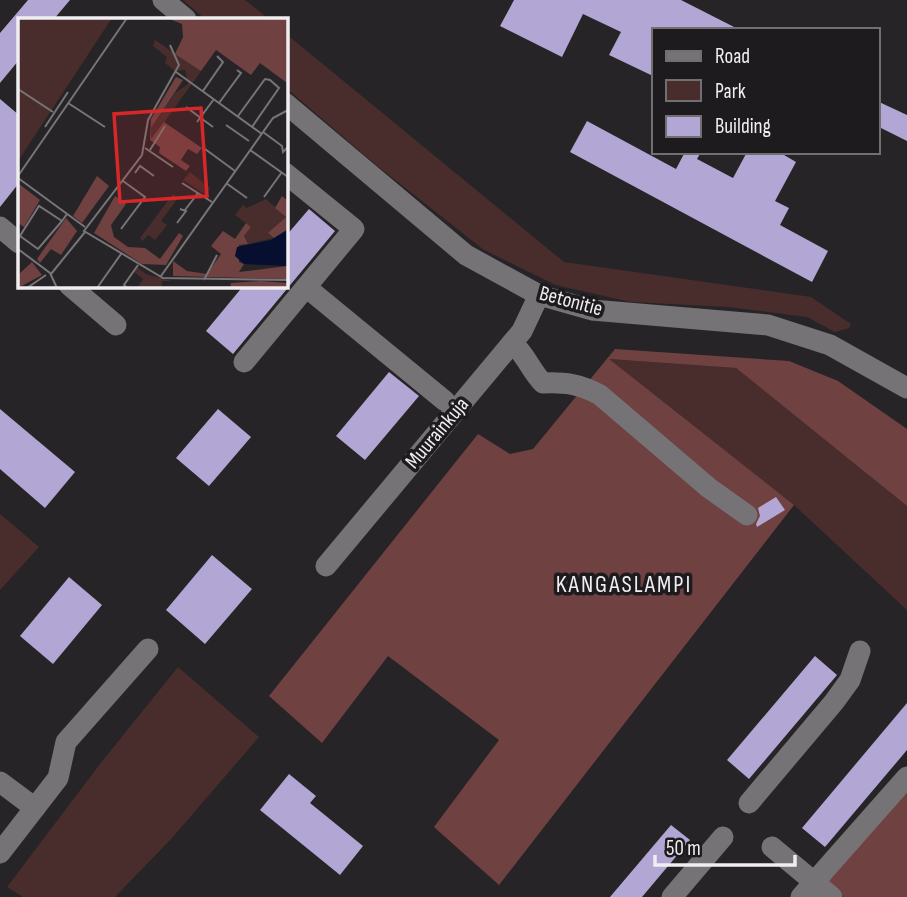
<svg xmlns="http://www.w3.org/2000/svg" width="907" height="897" font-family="'Sofia Sans Condensed',sans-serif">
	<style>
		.green { fill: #492d2c }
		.forest { fill: #704141 }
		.building { fill: #b2a6d4 }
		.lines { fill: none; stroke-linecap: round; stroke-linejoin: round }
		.minor { stroke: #767376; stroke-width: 21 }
		.labels { text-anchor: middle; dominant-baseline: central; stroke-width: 7; stroke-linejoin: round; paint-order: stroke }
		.street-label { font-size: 21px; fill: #f0eef0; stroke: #1d1b1d }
		.quarter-label { font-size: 24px; letter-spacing: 2px; fill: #f0eef0; stroke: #1d1b1d }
		.inset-road { fill: none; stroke: #777577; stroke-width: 2 }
		.view { fill: #d62828; fill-opacity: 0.15; stroke: #d62828; stroke-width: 3.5 }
		.inset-edge { fill: none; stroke: #f0eef0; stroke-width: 3.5 }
	</style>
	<rect width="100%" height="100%" fill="#272427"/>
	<g class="green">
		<path d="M 183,0 L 245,0 L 269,19 L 205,19 Z"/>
		<path d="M 285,33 L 564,262 L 811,297 L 851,324 L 849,328 L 835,332 L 807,317 L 728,307 L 631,302 L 556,285 L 484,250 L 375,164 L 285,87 Z"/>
		<path d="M 608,359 L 736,368 L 907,506 L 907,610 L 794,505 Z"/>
		<path d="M 0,514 L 39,547 L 0,590 Z"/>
		<path d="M 178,667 L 259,737 L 172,838 L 115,897 L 23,897 L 7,887 L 100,764 Z"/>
	</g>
	<g class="forest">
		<path d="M 615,349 L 789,361 L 838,381 L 907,429 L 907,506 L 736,368 L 609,359 L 794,505 L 499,885 L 434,827 L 499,740 L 388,656 L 322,743 L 269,696 L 478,434 L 510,454 L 533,449 Z"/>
		<path d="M 907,791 L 907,897 L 844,897 L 827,882 Z"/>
	</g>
	<g class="building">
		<path d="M 28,0 L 70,0 L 54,19 L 19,19 L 19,60 L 0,83 L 0,33 Z"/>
		<path d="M 514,0 L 681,0 L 740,30 L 653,30 L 653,76 L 609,55 L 621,32 L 583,14 L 562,57 L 500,26 Z"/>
		<path d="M 0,99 L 19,115 L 19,183 L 0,207 Z"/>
		<path d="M 877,101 L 907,115 L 907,141 L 877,126 Z"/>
		<path d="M 587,121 L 676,169 L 685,152 L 701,152 L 697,159 L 733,178 L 747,152 L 779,152 L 796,162 L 775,201 L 789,208 L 780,225 L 828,251 L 812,282 L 570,152 Z"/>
		<path d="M 309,209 L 335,231 L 233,354 L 206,331 L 244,285 L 285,285 L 285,237 Z"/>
		<path d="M 389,372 L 419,396 L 365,460 L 336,436 Z"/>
		<path d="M 0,409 L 75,472 L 45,508 L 0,469 Z"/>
		<path d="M 218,409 L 251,437 L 209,486 L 176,458 Z"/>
		<path d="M 776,497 L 785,510 L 757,527 L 756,524 L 760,516 L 758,508 Z"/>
		<path d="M 212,555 L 252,589 L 205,644 L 166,610 Z"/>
		<path d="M 69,577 L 102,605 L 53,664 L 20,636 Z"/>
		<path d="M 815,656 L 837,675 L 749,779 L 727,760 Z"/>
		<path d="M 907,703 L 907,750 L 825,847 L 802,828 Z"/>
		<path d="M 289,774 L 316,796 L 310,803 L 363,846 L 340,875 L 260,810 Z"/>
		<path d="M 671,825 L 690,840 L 642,897 L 610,897 Z"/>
	</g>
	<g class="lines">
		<g class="minor">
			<path d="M 163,0 L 186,19"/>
			<path d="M 285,103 L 466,255 L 539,295 L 592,310 L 768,325 L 830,345 L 907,388"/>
			<path d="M 0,227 L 19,243"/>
			<path d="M 69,285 L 116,325"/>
			<path d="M 306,287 L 445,401"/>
			<path d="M 512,343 C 526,354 530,370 543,383 C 565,382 580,384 600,395 L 709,488 L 747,515"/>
			<path d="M 244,362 L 354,229 L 285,173"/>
			<path d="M 326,566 L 522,331 L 539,295"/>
			<path d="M 0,782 L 35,808"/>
			<path d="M 749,803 L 834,702 L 850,680 L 860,651"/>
			<path d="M 772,847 L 832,897"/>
			<path d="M 0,853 L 58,778 L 66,742 L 148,649"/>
			<path d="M 672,897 L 723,837"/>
			<path d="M 801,897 L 907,777"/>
		</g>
	</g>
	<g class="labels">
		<g class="street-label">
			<text transform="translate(571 301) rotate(15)">Betonitie</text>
			<text transform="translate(437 433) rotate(-50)">Muurainkuja</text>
		</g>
		<g class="quarter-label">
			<text x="624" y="584">KANGASLAMPI</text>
		</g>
	</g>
	<g transform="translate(18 18)">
		<rect width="270" height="270" fill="#272427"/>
		<path d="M 0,0 L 94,0 L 0,143 ZM 137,22 L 183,53 L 133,123 L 133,110 L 157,75 L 170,66 L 167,52 L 157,53 L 147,45 L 149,39 L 135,28 ZM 172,154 L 192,170 L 188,177 L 165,162 ZM 155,176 L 160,180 L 143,203 L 149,207 L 137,222 L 130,217 L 125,223 L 122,220 ZM 248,181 L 268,199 L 251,216 L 256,220 L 230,226 L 226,218 L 233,209 L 217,197 L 225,187 L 229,190 ZM 119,249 L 128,256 L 154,263 L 144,263 L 144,269 L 120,269 L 125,261 L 116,254 Z" fill="#492d2c"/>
		<path d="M 149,0 L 269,0 L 269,65 L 242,45 L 233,57 L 198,32 L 183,53 L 157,36 L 165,19 L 164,6 ZM 158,59 L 165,62 L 133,110 L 133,121 L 146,104 L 184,130 L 179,136 L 170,131 L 163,142 L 172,148 L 168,153 L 141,135 L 142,129 L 132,122 L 133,101 ZM 79,158 L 91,168 L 64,205 L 55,198 ZM 1,166 L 22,182 L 6,209 L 0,205 ZM 97,178 L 108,186 L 93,207 L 96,219 L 110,229 L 127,230 L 142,241 L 161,215 L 165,218 L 148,247 L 124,246 L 76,215 ZM 264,178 L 269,182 L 269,212 L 256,220 L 250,215 L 268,199 L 257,190 ZM 48,200 L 59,213 L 43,237 L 33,231 L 22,245 L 19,241 ZM 228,205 L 233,209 L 226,218 L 230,226 L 221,227 L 221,244 L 226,246 L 221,254 L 269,248 L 269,261 L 155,258 L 155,243 L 169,253 L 189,256 L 203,236 L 193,228 L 205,213 L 217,221 ZM 14,244 L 24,257 L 0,270 L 0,257 ZM 243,263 L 269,265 L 269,269 L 212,270 L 213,265 Z" fill="#704141"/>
		<path d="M 269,212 L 269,248 L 226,246 L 217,238 L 219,229 L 253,222 Z" fill="#070f30"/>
		<path class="inset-road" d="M 152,27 L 161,47 L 130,102 L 124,137 L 66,213 L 145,260 L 270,262M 158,54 L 244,116M 0,71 L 35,94M 185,73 L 205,44 L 199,38M 50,85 L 87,109M 201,85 L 223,55 L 219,52M 168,89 L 195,109M 220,98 L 247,61 L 252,62 L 261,70 L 234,109M 179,104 L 196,81M 208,107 L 231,123M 27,109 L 50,74M 245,114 L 264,128 L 265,134 L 270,129M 127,130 L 155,149M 187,131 L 217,153M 132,132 L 147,108M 232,132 L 270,159M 117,155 L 122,148 L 136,158M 0,158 L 109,0M 0,160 L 67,209M 164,165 L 194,184M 208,165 L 229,180M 246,179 L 264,154M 167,192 L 180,175M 159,205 L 168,193 L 162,191M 103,211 L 127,179 L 105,163M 2,218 L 20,231 L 44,203M 0,221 L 21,188 L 44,203 L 49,196M 0,231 L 32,255 L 39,270M 33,256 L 67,214M 143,258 L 255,100 L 270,92M 186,262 L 199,237M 9,270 L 28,257M 79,270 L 103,236M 109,270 L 106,267 L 120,247"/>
		<path class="view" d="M 183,90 L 189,178 L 102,184 L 96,96 Z"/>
		<rect width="270" height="270" class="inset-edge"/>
	</g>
	<rect x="652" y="28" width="228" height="126" fill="#1d1b1d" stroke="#716f71" stroke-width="2"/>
	<rect x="666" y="51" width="35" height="10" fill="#767376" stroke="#716f71" stroke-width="2"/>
	<text x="715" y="63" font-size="21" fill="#f0eef0">Road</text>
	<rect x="666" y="80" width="35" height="21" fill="#492d2c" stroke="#716f71" stroke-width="2"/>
	<text x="715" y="98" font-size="21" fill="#f0eef0">Park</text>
	<rect x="666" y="116" width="35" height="21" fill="#b2a6d4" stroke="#716f71" stroke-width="2"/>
	<text x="715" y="133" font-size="21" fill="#f0eef0">Building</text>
	<path d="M655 855v10h140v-10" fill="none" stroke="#f0eef0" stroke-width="3.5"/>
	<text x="666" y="855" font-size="21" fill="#f0eef0" stroke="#1d1b1d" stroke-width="5" paint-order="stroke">50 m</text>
</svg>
